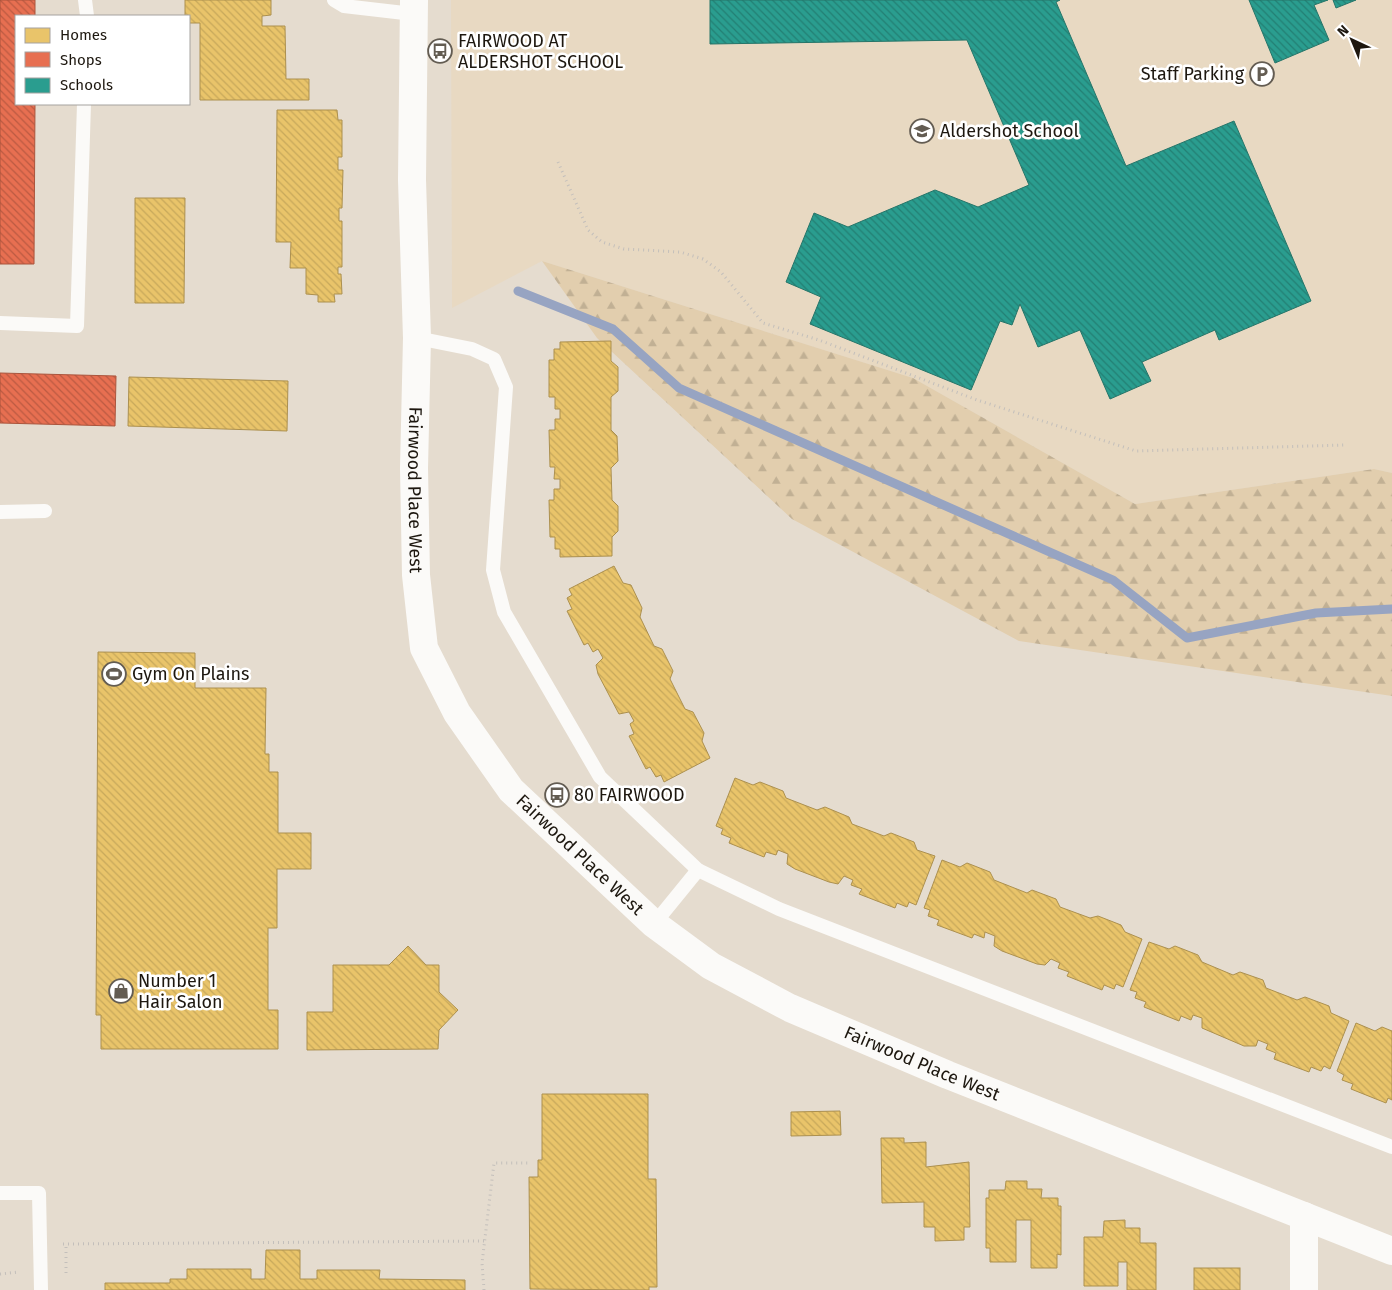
<svg xmlns="http://www.w3.org/2000/svg" width="1392" height="1290" font-family="'Fira Sans',sans-serif">
	<style>
		.built { fill: #e8d9c2 }
		.forest { fill: url(#forest-firs) }
		.homes { fill: url(#homes-back-hatch); stroke: #ac904f }
		.shops { fill: url(#shops-back-hatch); stroke: #aa553d }
		.schools { fill: url(#schools-back-hatch); stroke: #267569 }
		.lines { fill: none; stroke-linecap: round; stroke-linejoin: round }
		.stream { stroke: #97a4c2; stroke-width: 9 }
		.path { stroke: #c3bfbb; stroke-width: 3; stroke-dasharray: 1 4; stroke-linecap: butt }
		.lane { stroke: #fbfaf8; stroke-width: 14 }
		.street { stroke: #fbfaf8; stroke-width: 28 }
		.labels { text-anchor: middle; dominant-baseline: central; stroke-width: 5; stroke-linejoin: round; paint-order: stroke }
		.poi-label { font-size: 18px; fill: #1d170f; stroke: #fff; text-anchor: start }
		.street-label { font-size: 18px; fill: #1d170f; stroke: #fff }
	</style>
	<defs>
		<pattern id="forest-firs" width="22" height="20" patternUnits="userSpaceOnUse" patternTransform="scale(1.25)"><rect width="22" height="20" fill="#e2ceae"/><path d="M5 1l3.5 6h-7zM16 11l3.5 6h-7z" fill="#c1b094"/></pattern>
		<pattern id="homes-back-hatch" width="6" height="6" patternUnits="userSpaceOnUse" patternTransform="scale(1.25)"><rect width="6" height="6" fill="#e9c46a"/><path d="M-1 5l2 2M0 0l6 6M5-1l2 2" fill="none" stroke="#c7a85b"/></pattern>
		<pattern id="shops-back-hatch" width="6" height="6" patternUnits="userSpaceOnUse" patternTransform="scale(1.25)"><rect width="6" height="6" fill="#e76f51"/><path d="M-1 5l2 2M0 0l6 6M5-1l2 2" fill="none" stroke="#bb5a42"/></pattern>
		<pattern id="schools-back-hatch" width="6" height="6" patternUnits="userSpaceOnUse" patternTransform="scale(1.25)"><rect width="6" height="6" fill="#2a9d8f"/><path d="M-1 5l2 2M0 0l6 6M5-1l2 2" fill="none" stroke="#237f73"/></pattern>
	</defs>
	<rect width="100%" height="100%" fill="#e5dccf"/>
	<path class="built" d="M 451,0 L 1392,0 L 1392,473 L 1374,469 L 1135,504 L 913,378 L 542,261 L 452,308 Z"/>
	<path class="forest" d="M 542,261 L 913,378 L 1135,504 L 1374,469 L 1392,473 L 1392,696 L 1019,641 L 792,519 L 597,338 Z"/>
	<g class="homes">
		<path d="M 185,0 L 271,0 L 271,15 L 262,16 L 262,26 L 285,26 L 286,79 L 309,79 L 309,100 L 200,100 L 200,23 L 189,23 L 189,16 L 185,16 Z"/>
		<path d="M 277,110 L 337,110 L 338,120 L 342,120 L 342,157 L 338,157 L 338,170 L 343,170 L 342,208 L 339,208 L 339,221 L 342,221 L 342,267 L 338,267 L 338,274 L 341,274 L 342,294 L 334,294 L 335,302 L 318,302 L 318,295 L 306,294 L 306,268 L 290,268 L 291,242 L 276,242 Z"/>
		<path d="M 135,198 L 185,198 L 184,303 L 135,303 Z"/>
		<path d="M 611,341 L 611,361 L 618,367 L 618,391 L 611,397 L 611,430 L 617,436 L 618,461 L 611,468 L 612,500 L 618,506 L 618,531 L 612,537 L 612,556 L 560,557 L 560,549 L 555,549 L 555,537 L 550,537 L 549,500 L 554,500 L 554,489 L 560,489 L 560,479 L 554,479 L 555,467 L 550,467 L 549,430 L 555,430 L 555,419 L 560,419 L 560,409 L 555,409 L 555,397 L 549,397 L 549,360 L 554,360 L 554,349 L 560,349 L 560,342 Z"/>
		<path d="M 129,377 L 288,381 L 287,431 L 128,426 Z"/>
		<path d="M 614,566 L 623,583 L 631,585 L 642,608 L 640,617 L 654,646 L 662,649 L 673,671 L 670,679 L 685,709 L 693,712 L 704,733 L 702,741 L 710,758 L 664,782 L 661,775 L 656,777 L 650,767 L 646,769 L 629,736 L 634,734 L 630,724 L 634,721 L 629,712 L 619,714 L 598,674 L 596,665 L 603,658 L 598,649 L 593,652 L 588,643 L 584,645 L 567,611 L 572,609 L 567,598 L 572,595 L 569,589 Z"/>
		<path d="M 98,652 L 195,653 L 195,688 L 266,688 L 265,754 L 269,754 L 269,772 L 278,772 L 278,833 L 311,833 L 311,869 L 277,869 L 277,928 L 268,928 L 268,1010 L 278,1010 L 278,1049 L 101,1049 L 101,1015 L 96,1015 Z"/>
		<path d="M 735,778 L 753,785 L 760,782 L 783,791 L 786,798 L 817,810 L 825,807 L 849,817 L 852,824 L 884,836 L 891,833 L 914,842 L 917,850 L 935,856 L 916,905 L 909,902 L 907,907 L 897,903 L 895,908 L 859,894 L 862,889 L 851,885 L 853,880 L 844,876 L 838,884 L 829,882 L 795,869 L 787,864 L 788,854 L 778,850 L 776,855 L 766,852 L 764,857 L 729,843 L 731,838 L 721,834 L 723,829 L 716,826 Z"/>
		<path d="M 942,860 L 960,867 L 967,863 L 990,872 L 994,880 L 1027,893 L 1032,890 L 1056,899 L 1060,907 L 1090,918 L 1098,916 L 1121,925 L 1125,932 L 1142,939 L 1123,987 L 1116,984 L 1114,989 L 1104,985 L 1102,990 L 1067,976 L 1069,972 L 1058,968 L 1060,963 L 1051,959 L 1045,965 L 1037,964 L 1002,951 L 994,946 L 995,936 L 985,932 L 984,938 L 974,934 L 972,938 L 937,925 L 939,920 L 928,916 L 930,910 L 924,908 Z"/>
		<path d="M 1149,942 L 1169,949 L 1175,946 L 1198,955 L 1202,962 L 1233,975 L 1240,972 L 1263,980 L 1266,988 L 1297,1000 L 1305,997 L 1329,1006 L 1331,1013 L 1349,1021 L 1330,1069 L 1324,1066 L 1321,1071 L 1311,1067 L 1309,1072 L 1274,1059 L 1276,1053 L 1266,1049 L 1268,1044 L 1258,1040 L 1256,1046 L 1244,1046 L 1202,1028 L 1202,1018 L 1193,1015 L 1191,1020 L 1181,1016 L 1179,1021 L 1144,1007 L 1146,1002 L 1135,998 L 1137,992 L 1130,990 Z"/>
		<path d="M 408,946 L 426,965 L 439,965 L 439,992 L 458,1010 L 439,1030 L 438,1049 L 307,1050 L 307,1012 L 333,1012 L 333,965 L 389,965 Z"/>
		<path d="M 1356,1023 L 1375,1031 L 1382,1027 L 1392,1031 L 1392,1100 L 1388,1098 L 1386,1103 L 1351,1089 L 1353,1084 L 1342,1080 L 1344,1075 L 1337,1071 Z"/>
		<path d="M 542,1094 L 648,1094 L 648,1179 L 656,1179 L 657,1287 L 649,1287 L 649,1290 L 530,1289 L 529,1177 L 538,1177 L 538,1160 L 542,1160 Z"/>
		<path d="M 840,1111 L 841,1135 L 791,1136 L 791,1112 Z"/>
		<path d="M 881,1138 L 904,1138 L 904,1143 L 926,1142 L 926,1167 L 969,1162 L 970,1227 L 964,1227 L 964,1240 L 935,1241 L 935,1227 L 924,1227 L 924,1202 L 882,1203 Z"/>
		<path d="M 1006,1181 L 1027,1181 L 1027,1189 L 1042,1189 L 1041,1198 L 1058,1198 L 1058,1206 L 1061,1206 L 1061,1255 L 1057,1254 L 1057,1268 L 1031,1268 L 1031,1220 L 1016,1220 L 1016,1262 L 990,1262 L 990,1248 L 986,1248 L 986,1198 L 989,1198 L 989,1190 L 1005,1190 Z"/>
		<path d="M 1125,1220 L 1125,1228 L 1140,1228 L 1140,1243 L 1156,1243 L 1156,1290 L 1127,1290 L 1127,1262 L 1118,1262 L 1118,1286 L 1084,1286 L 1084,1237 L 1103,1237 L 1104,1221 Z"/>
		<path d="M 266,1250 L 300,1250 L 300,1279 L 317,1279 L 317,1270 L 380,1270 L 379,1279 L 465,1280 L 465,1290 L 105,1290 L 105,1283 L 170,1283 L 170,1279 L 187,1279 L 187,1269 L 251,1269 L 251,1279 L 265,1279 Z"/>
		<rect x="1194" y="1268" width="46" height="22"/>
	</g>
	<g class="shops">
		<path d="M 0,0 L 35,0 L 35,16 L 16,16 L 16,104 L 35,104 L 34,264 L 0,264 Z"/>
		<path d="M 0,373 L 116,376 L 115,426 L 0,423 Z"/>
	</g>
	<g class="schools">
		<path d="M 710,0 L 1060,0 L 1056,2 L 1126,166 L 1234,121 L 1311,301 L 1219,340 L 1215,330 L 1142,362 L 1151,381 L 1110,399 L 1080,330 L 1038,347 L 1020,304 L 1012,325 L 1000,321 L 971,390 L 810,324 L 821,297 L 786,282 L 814,213 L 848,227 L 935,190 L 978,207 L 1029,185 L 967,40 L 710,44 Z"/>
		<path d="M 1249,0 L 1328,0 L 1314,5 L 1329,40 L 1275,63 Z"/>
		<path d="M 1333,0 L 1356,0 L 1336,8 Z"/>
	</g>
	<g class="lines">
		<path class="stream" d="M 518,291 L 613,329 L 679,388 L 1113,580 L 1187,638 L 1316,613 L 1392,609"/>
		<g class="path">
			<path d="M 558,162 L 588,230 L 602,242 L 624,249 L 680,252 L 703,259 L 721,272 L 763,323 L 819,340 L 977,400 L 1136,451 L 1345,445"/>
			<path d="M 63,1244 L 484,1241"/>
			<path d="M 66,1273 L 66,1244"/>
			<path d="M 0,1274 L 19,1272"/>
			<path d="M 484,1290 L 482,1263 L 494,1163 L 530,1163"/>
		</g>
		<g class="lane">
			<path d="M 85,0 L 87,16"/>
			<path d="M 334,0 L 344,6 L 413,14"/>
			<path d="M 0,323 L 77,326 L 84,104"/>
			<path d="M 417,338 L 472,349 L 494,359 L 506,387 L 493,570 L 504,612 L 600,777 L 698,870 L 779,909 L 1392,1147"/>
			<path d="M 0,512 L 45,511"/>
			<path d="M 654,924 L 698,870"/>
			<path d="M 0,1193 L 39,1193 L 41,1290"/>
		</g>
		<g class="street">
			<path id="s1" d="M 414,0 L 412,180 L 417,338 L 414,468 L 416,575 L 424,648 L 457,713 L 511,790 L 654,924 L 711,966 L 790,1008 L 948,1075 L 1392,1251"/>
			<path d="M 1304,1216 L 1304,1290"/>
		</g>
	</g>
	<defs>
		<g id="bus-ring" transform="scale(1.25)"><circle r="9.5" fill="#fff" stroke="#635c52" stroke-width="1.5"/><path d="M-5-6H5V4H4V6H2V4H-2V6H-4V4H-5ZM-3.5-4V0h7V-4ZM-3.5 1.2v1.5H-2V1.2ZM2 1.2v1.5H3.5V1.2Z" fill="#635c52"/></g>
		<g id="parking-ring" transform="scale(1.25)"><circle r="9.5" fill="#fff" stroke="#635c52" stroke-width="1.5"/><path d="M-3.5-5.5H1a3.5 3.5 0 0 1 0 7H-1V5.5H-3.5ZM-1-3.4V-.6H.8a1.4 1.4 0 0 0 0-2.8Z" fill="#635c52"/></g>
		<g id="school-ring" transform="scale(1.25)"><circle r="9.5" fill="#fff" stroke="#635c52" stroke-width="1.5"/><path d="M0-5L7-2L0 1L-7-2ZM-4 1L0 2.5L4 1V4Q0 6-4 4Z" fill="#635c52"/></g>
		<g id="stadium-ring" transform="scale(1.25)"><circle r="9.5" fill="#fff" stroke="#635c52" stroke-width="1.5"/><path d="M0-5a6.5 5 0 1 0 0 10a6.5 5 0 1 0 0-10ZM-3.5-1.8h7v3.6h-7Z" fill="#635c52"/></g>
		<g id="shop-ring" transform="scale(1.25)"><circle r="9.5" fill="#fff" stroke="#635c52" stroke-width="1.5"/><path d="M-5-2.5h2.3a2.7 3.5 0 0 1 5.4 0H5L5.5 6h-11ZM-1.5-2.5h3a1.5 2.3 0 0 0-3 0Z" fill="#635c52"/></g>
	</defs>
	<g fill-rule="evenodd">
		<use href="#bus-ring" x="440" y="51"/>
		<use href="#parking-ring" x="1262" y="74"/>
		<use href="#school-ring" x="922" y="131"/>
		<use href="#stadium-ring" x="114" y="674"/>
		<use href="#bus-ring" x="557" y="795"/>
		<use href="#shop-ring" x="121" y="991"/>
	</g>
	<g class="labels">
		<g class="poi-label">
			<text x="458" y="41">FAIRWOOD AT<tspan x="458" dy="21">ALDERSHOT SCHOOL</tspan></text>
			<text x="1244" y="74" text-anchor="end">Staff Parking</text>
			<text x="940" y="131">Aldershot School</text>
			<text x="132" y="674">Gym On Plains</text>
			<text x="574" y="795">80 FAIRWOOD</text>
			<text x="138" y="981">Number 1<tspan x="138" dy="21">Hair Salon</tspan></text>
		</g>
		<g class="street-label">
			<text stroke="none"><textPath href="#s1" startOffset="490">Fairwood Place West</textPath></text>
			<text stroke="none"><textPath href="#s1" startOffset="910">Fairwood Place West</textPath></text>
			<text stroke="none"><textPath href="#s1" startOffset="1315">Fairwood Place West</textPath></text>
		</g>
	</g>
	<rect x="15" y="15" width="175" height="90" fill="#ffffff" stroke="#a5a29f"/>
	<rect x="25" y="28" width="25" height="15" fill="#e9c46a" stroke="#a5a29f"/>
	<text x="60" y="40" font-size="15" fill="#1d170f">Homes</text>
	<rect x="25" y="52" width="25" height="15" fill="#e76f51" stroke="#a5a29f"/>
	<text x="60" y="65" font-size="15" fill="#1d170f">Shops</text>
	<rect x="25" y="78" width="25" height="15" fill="#2a9d8f" stroke="#a5a29f"/>
	<text x="60" y="90" font-size="15" fill="#1d170f">Schools</text>
	<g transform="translate(1352 40) rotate(316)" stroke="#ffffff" stroke-width="4" paint-order="stroke">
	<path d="M0-4L9 19L0 12L-9 19Z" fill="#1d170f"/>
	<text y="-8" font-size="14" font-weight="bold" text-anchor="middle" fill="#1d170f">N</text>
	</g>
</svg>
